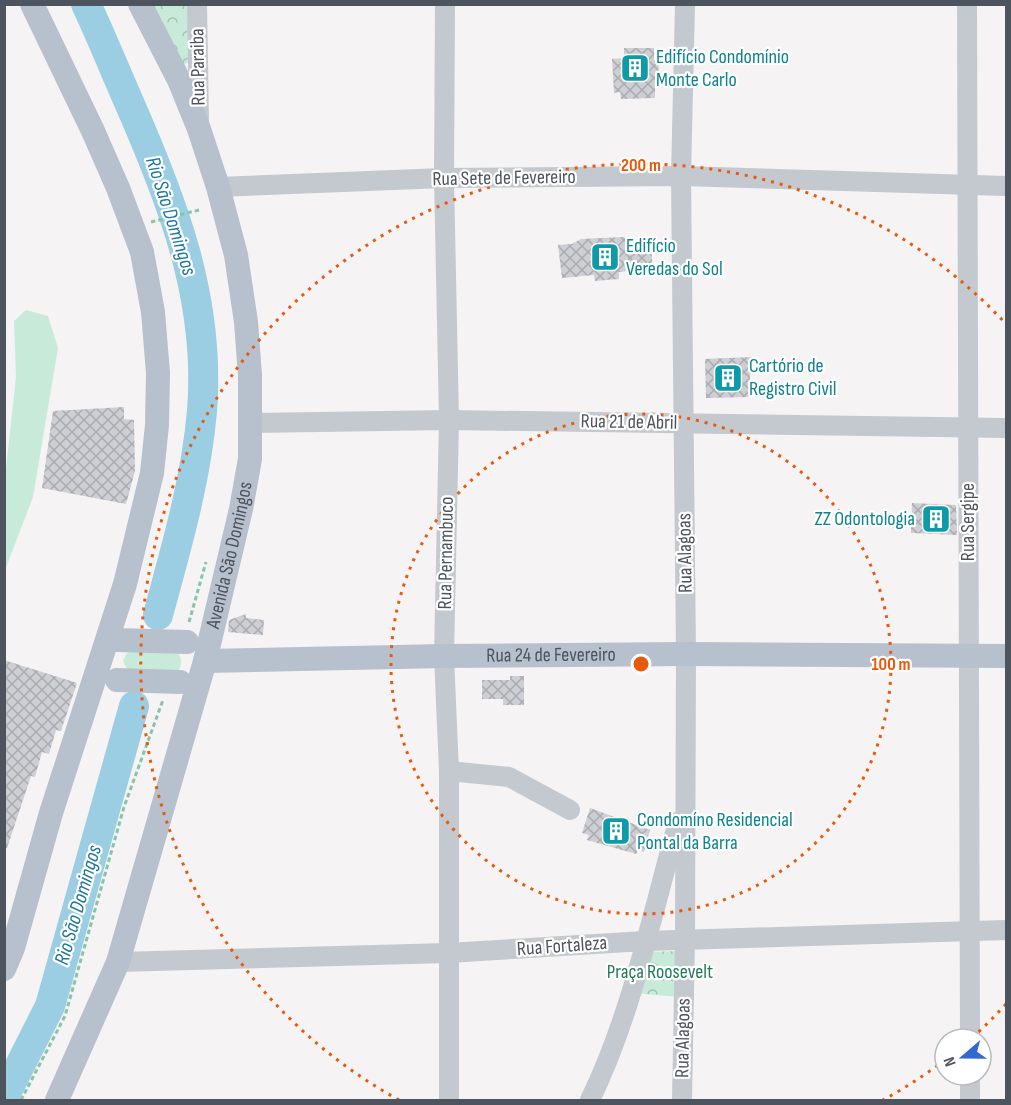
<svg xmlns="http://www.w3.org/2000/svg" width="1011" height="1105" font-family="'Sofia Sans Condensed',sans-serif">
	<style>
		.grass { fill: #c8ebd9 }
		.park { fill: url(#park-crowns) }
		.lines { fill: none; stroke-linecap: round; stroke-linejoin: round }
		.river { stroke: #9bcde3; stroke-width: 30 }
		.building { fill: url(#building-cross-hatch) }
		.path { stroke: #84c6ab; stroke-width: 3; stroke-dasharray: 4.5 3; stroke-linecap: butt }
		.minor { stroke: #c3c9cf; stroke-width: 20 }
		.major { stroke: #b7c0cd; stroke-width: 24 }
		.major-bridge { stroke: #b7c0cd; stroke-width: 24 }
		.ring { fill: none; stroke: #e8590c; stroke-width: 3; stroke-dasharray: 3 6 }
		.labels { text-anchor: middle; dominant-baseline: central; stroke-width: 4.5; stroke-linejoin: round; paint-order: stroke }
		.culture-label { font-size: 20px; fill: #0d838f; stroke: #fff; text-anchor: start }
		.street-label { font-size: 20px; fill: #4d545e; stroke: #fff }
		.park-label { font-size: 20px; fill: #247956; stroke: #fff }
		.water-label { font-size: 21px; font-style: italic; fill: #1f789f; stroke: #fff }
		.centre { fill: #e8590c; stroke: #fff; stroke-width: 3 }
		.ring-label { font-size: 18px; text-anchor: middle; font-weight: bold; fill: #e8590c; stroke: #fff; stroke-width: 4.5; stroke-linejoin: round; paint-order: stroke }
	</style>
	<defs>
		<pattern id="park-crowns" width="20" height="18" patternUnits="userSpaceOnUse" patternTransform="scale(1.5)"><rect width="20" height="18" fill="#c8ebd9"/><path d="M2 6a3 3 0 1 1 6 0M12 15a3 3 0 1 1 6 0" fill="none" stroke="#a5c1b3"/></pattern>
		<pattern id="building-cross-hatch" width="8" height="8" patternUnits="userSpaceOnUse" patternTransform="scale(1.5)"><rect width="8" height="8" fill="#cecfd4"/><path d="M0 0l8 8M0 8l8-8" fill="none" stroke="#a9abaf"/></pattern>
	</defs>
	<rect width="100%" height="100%" fill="#f5f3f3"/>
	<g class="grass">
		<path d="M 26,310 L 48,316 L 58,348 L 33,497 L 5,570 L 5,477 L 16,377 L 14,321 Z"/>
		<path d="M 132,651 L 177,652 C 183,659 182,665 177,673 L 127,669 L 123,661 L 127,653 Z"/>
	</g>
	<g class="park">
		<path d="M 151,5 L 189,5 L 189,62 L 185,64 L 181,63 Z"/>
		<path d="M 681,951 L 680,997 L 633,993 L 644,952 Z"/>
	</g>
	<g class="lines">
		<g class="river">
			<path d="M 86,4 C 101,36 114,68 128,100 C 172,200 211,299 202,411 C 196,481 176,548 158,615"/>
			<path d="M 4,1097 L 50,1006 L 134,706"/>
		</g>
	</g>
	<g class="building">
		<path d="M 624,48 L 654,48 L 654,60 L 659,62 L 658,83 L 655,86 L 655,98 L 621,99 L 620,92 L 614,93 L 612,59 L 624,58 Z"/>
		<path d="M 624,237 L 628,241 L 650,239 L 653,269 L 619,272 L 619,279 L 595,281 L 594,275 L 562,278 L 558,245 L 572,244 L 581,239 Z"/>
		<path d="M 752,357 L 748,397 L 706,398 L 705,359 Z"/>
		<path d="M 124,407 L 124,419 L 134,420 L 135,471 L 126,504 L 42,488 L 53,411 Z"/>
		<path d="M 912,503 L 956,505 L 957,535 L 911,533 Z"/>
		<path d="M 246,614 L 246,618 L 264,620 L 263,635 L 228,632 L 229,620 Z"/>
		<path d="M 4,660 L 77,683 L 61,731 L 56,730 L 49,754 L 42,752 L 35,777 L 31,776 L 7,848 L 4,847 Z"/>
		<path d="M 510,676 L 524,676 L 524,705 L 503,705 L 503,699 L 482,699 L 482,680 L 510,680 Z"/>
		<path d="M 590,808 L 650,830 L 644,852 L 638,850 L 636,854 L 587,840 L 589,835 L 582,833 Z"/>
	</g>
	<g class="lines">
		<g class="path">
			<path d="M 151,222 L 199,210"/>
			<path d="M 189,622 L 206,562"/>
			<path d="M 21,1100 L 65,1016 L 124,807 L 163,700"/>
		</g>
		<g class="minor">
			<path d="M 197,4 L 199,121"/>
			<path d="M 445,4 L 444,178 L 449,420 L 444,656 L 449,771 L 449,1100"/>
			<path d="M 967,4 L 970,1039"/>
			<path d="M 218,187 L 444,178 L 681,176 L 1006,186"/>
			<path d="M 251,423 L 449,420 L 1006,428"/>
			<path d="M 449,771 L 509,777 L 570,810"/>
			<path d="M 118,962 L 448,953 L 645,941 L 1006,930"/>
			<path d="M 970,1075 L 970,1100"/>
			<path d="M 590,1100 C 632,1014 652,914 678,822"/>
			<path d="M 682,1100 L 685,939 L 686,654 L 681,176 L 685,4"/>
		</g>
		<g class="major">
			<path id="s1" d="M 205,661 L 444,656 L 686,654 L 1006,656"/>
			<path d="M 4,969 L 13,948 L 51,813 L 125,584 L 152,473 L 157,425 L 158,373 L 153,312 L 142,252 L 118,188 L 93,131 L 32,4"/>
			<path id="s2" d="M 57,1100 L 118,962 L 205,661 L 241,509 L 250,459 L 250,375 L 246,322 L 236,255 L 218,187 L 199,129 L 179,80 L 140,4"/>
		</g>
		<g class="major-bridge">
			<path d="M 117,640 L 187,642"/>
			<path d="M 117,680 L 180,682"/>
		</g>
	</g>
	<g class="ring">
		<circle cx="641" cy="664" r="250"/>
		<path d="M1006 1004A499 499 0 0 1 972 1038M945 1060A499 499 0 0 1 883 1100M399 1100A499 499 0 1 1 1006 324"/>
	</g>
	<defs>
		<g id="building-square" transform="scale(1.5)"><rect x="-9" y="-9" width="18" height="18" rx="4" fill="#0f9aa8" stroke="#fff"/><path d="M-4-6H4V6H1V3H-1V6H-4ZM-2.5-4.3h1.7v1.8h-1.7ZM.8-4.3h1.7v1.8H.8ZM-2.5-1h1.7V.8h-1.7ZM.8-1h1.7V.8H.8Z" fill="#fff"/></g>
	</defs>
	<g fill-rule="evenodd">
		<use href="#building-square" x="635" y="68"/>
		<use href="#building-square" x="605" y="257"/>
		<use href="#building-square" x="728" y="378"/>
		<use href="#building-square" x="936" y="519"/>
		<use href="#building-square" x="616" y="831"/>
	</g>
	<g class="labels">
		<g class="culture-label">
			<text x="656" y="57">Edifício Condomínio<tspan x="656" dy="23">Monte Carlo</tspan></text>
			<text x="626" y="246">Edifício<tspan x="626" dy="23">Veredas do Sol</tspan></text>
			<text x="749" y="366">Cartório de<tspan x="749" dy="23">Registro Civil</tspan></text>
			<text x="915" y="519" text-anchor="end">ZZ Odontologia</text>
			<text x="637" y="820">Condomíno Residencial<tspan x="637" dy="23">Pontal da Barra</tspan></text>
		</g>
		<g class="street-label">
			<text transform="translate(198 67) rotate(-91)">Rua Paraiba</text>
			<text transform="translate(504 178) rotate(-1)">Rua Sete de Fevereiro</text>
			<text transform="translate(629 422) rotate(1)">Rua 21 de Abril</text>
			<text transform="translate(968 522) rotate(-90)">Rua Sergipe</text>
			<text transform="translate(446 553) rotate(-89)">Rua Pernambuco</text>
			<text transform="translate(685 553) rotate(-91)">Rua Alagoas</text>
			<text stroke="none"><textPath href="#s2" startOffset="573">Avenida São Domingos</textPath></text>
			<text stroke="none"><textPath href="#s1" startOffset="346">Rua 24 de Fevereiro</textPath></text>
			<text transform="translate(562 946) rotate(-4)">Rua Fortaleza</text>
			<text transform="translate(683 1038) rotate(-89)">Rua Alagoas</text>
		</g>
		<g class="park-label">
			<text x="660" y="972">Praça Roosevelt</text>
		</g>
		<g class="water-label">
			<text transform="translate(171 216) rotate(72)">Rio São Domingos</text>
			<text transform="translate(78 905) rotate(-74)">Rio São Domingos</text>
		</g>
	</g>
	<circle cx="641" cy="664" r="9" class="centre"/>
	<g class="ring-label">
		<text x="641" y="171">200 m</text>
		<text x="891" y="670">100 m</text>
	</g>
	<rect width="1011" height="1105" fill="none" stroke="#4d545e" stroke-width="12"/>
	<g transform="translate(963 1057) rotate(250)"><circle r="28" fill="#ffffff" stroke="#b8bbbf" stroke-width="1.5"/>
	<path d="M0-4.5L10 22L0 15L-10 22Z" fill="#3369cf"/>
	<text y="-9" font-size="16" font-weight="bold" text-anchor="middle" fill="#4d545e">N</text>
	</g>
</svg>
